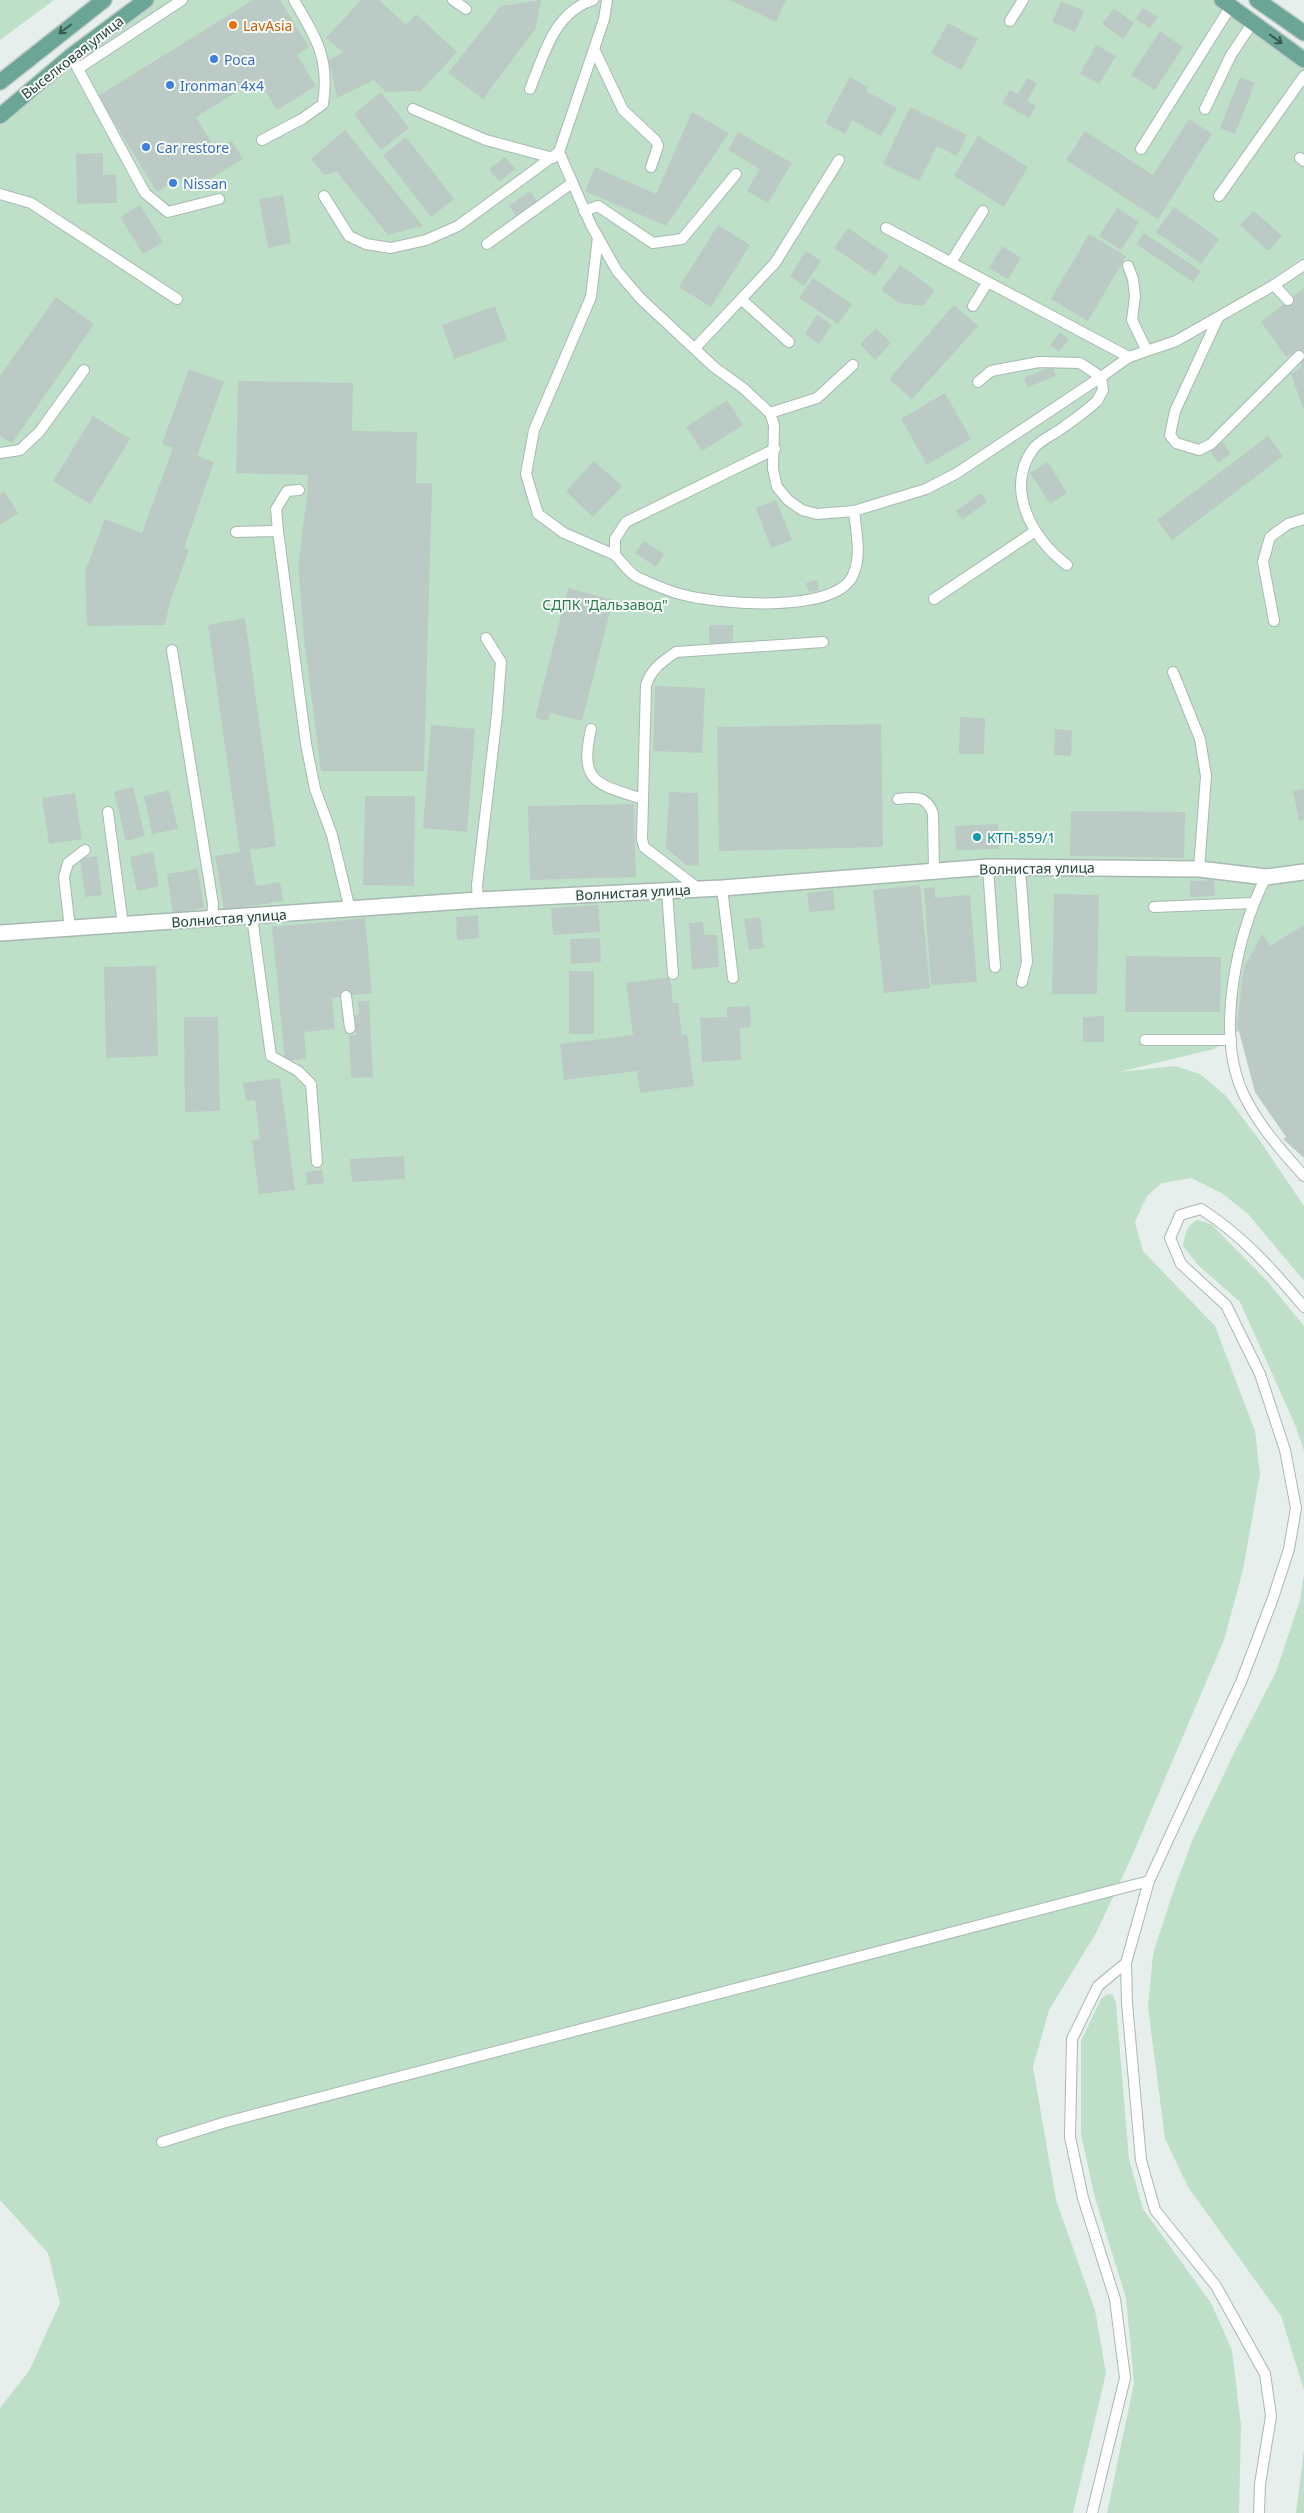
<svg xmlns="http://www.w3.org/2000/svg" width="1304" height="2513" font-family="'Noto Sans',sans-serif">
	<style>
		.green { fill: #bfe0c8 }
		.building { fill: #bbcac4 }
		.lines { fill: none; stroke-linecap: round; stroke-linejoin: round }
		.service-casing { stroke: #a8b8b2; stroke-width: 12 }
		.minor-casing { stroke: #a8b8b2; stroke-width: 18 }
		.primary-casing { stroke: #c2cac8; stroke-width: 18 }
		.service { stroke: #fff; stroke-width: 10 }
		.minor { stroke: #fff; stroke-width: 15 }
		.primary { stroke: #6aa596; stroke-width: 15 }
		.oneway { stroke: #365b51 }
		.food-dot { fill: #e8710a; stroke: #f7fbf9; stroke-width: 2 }
		.shop-dot { fill: #3f7fe0; stroke: #f7fbf9; stroke-width: 2 }
		.culture-dot { fill: #0f9aa8; stroke: #f7fbf9; stroke-width: 2 }
		.labels { text-anchor: middle; dominant-baseline: central; stroke-width: 4; stroke-linejoin: round; paint-order: stroke }
		.food-label { font-size: 14px; fill: #c56008; stroke: #f7fbf9; text-anchor: start }
		.street-label { font-size: 14px; fill: #24423a; stroke: #f7fbf9 }
		.shop-label { font-size: 14px; fill: #366cbe; stroke: #f7fbf9; text-anchor: start }
		.park-label { font-size: 14px; fill: #2d7a4b; stroke: #f7fbf9 }
		.culture-label { font-size: 14px; fill: #0d838f; stroke: #f7fbf9; text-anchor: start }
	</style>
	<rect width="100%" height="100%" fill="#e6efeb"/>
	<g class="green">
		<path d="M 0,0 L 54,0 L 0,40 Z"/>
		<path d="M 152,0 L 1218,0 L 1304,64 L 1304,982 L 1214,1049 L 1119,1072 L 1175,1066 L 1200,1074 L 1226,1096 L 1258,1138 L 1304,1206 L 1304,1281 L 1248,1214 L 1223,1194 L 1191,1178 L 1162,1183 L 1147,1196 L 1135,1222 L 1143,1251 L 1215,1326 L 1255,1431 L 1260,1474 L 1243,1570 L 1224,1640 L 1129,1863 L 1096,1933 L 1049,2010 L 1033,2067 L 1056,2200 L 1095,2310 L 1106,2373 L 1073,2513 L 0,2513 L 0,2408 L 29,2371 L 60,2303 L 48,2253 L 0,2200 L 0,112 Z"/>
		<path d="M 1197,1220 L 1211,1224 L 1268,1282 L 1304,1326 L 1304,1451 L 1296,1427 L 1240,1302 L 1198,1265 L 1183,1246 C 1185,1234 1186,1226 1197,1220 Z"/>
		<path d="M 1304,1574 L 1304,2390 L 1281,2316 L 1188,2187 L 1165,2139 L 1148,2007 L 1153,1954 L 1172,1895 L 1192,1841 L 1235,1751 L 1276,1672 L 1300,1600 Z"/>
		<path d="M 1108,1994 L 1113,1995 L 1116,2003 L 1129,2159 L 1143,2209 L 1211,2303 L 1232,2350 L 1241,2426 L 1239,2513 L 1107,2513 L 1134,2383 L 1126,2298 L 1095,2198 L 1081,2134 L 1081,2041 L 1101,1999 Z"/>
		<path d="M 1304,2450 L 1304,2513 L 1296,2513 Z"/>
	</g>
	<g class="building">
		<path d="M 253,0 L 280,0 L 309,47 L 297,55 L 316,86 L 277,110 L 258,79 L 196,117 L 216,150 L 232,141 L 243,159 L 189,192 L 180,178 L 157,192 L 98,96 Z"/>
		<path d="M 361,0 L 379,0 L 406,25 L 416,14 L 457,52 L 421,91 L 386,92 L 374,80 L 337,98 L 329,60 L 343,52 L 326,38 Z"/>
		<path d="M 541,0 L 536,28 L 483,99 L 448,73 L 501,6 Z"/>
		<path d="M 730,0 L 786,0 L 776,22 Z"/>
		<path d="M 1061,1 L 1084,11 L 1075,32 L 1052,22 Z"/>
		<path d="M 1114,8 L 1134,23 L 1123,39 L 1102,24 Z"/>
		<path d="M 1143,8 L 1158,17 L 1150,28 L 1136,19 Z"/>
		<path d="M 948,23 L 978,39 L 961,70 L 931,53 Z"/>
		<path d="M 1160,31 L 1183,47 L 1155,90 L 1131,75 Z"/>
		<path d="M 1096,45 L 1116,56 L 1099,84 L 1080,74 Z"/>
		<path d="M 850,77 L 868,87 L 866,91 L 897,108 L 881,136 L 852,120 L 845,134 L 825,123 Z"/>
		<path d="M 1240,77 L 1255,83 L 1235,134 L 1220,128 Z"/>
		<path d="M 1027,78 L 1037,83 L 1027,101 L 1036,106 L 1029,118 L 1002,103 L 1010,90 L 1018,94 Z"/>
		<path d="M 381,92 L 409,128 L 381,150 L 354,114 Z"/>
		<path d="M 910,107 L 967,135 L 957,156 L 937,146 L 919,181 L 883,164 Z"/>
		<path d="M 692,112 L 729,133 L 666,226 L 646,217 L 654,197 L 645,217 L 585,191 L 595,167 L 656,194 Z"/>
		<path d="M 1189,119 L 1212,134 L 1158,219 L 1066,160 L 1085,131 L 1153,175 Z"/>
		<path d="M 345,130 L 362,151 L 423,226 L 388,235 L 337,172 L 324,175 L 311,159 Z"/>
		<path d="M 738,132 L 792,163 L 768,203 L 747,191 L 760,169 L 728,150 Z"/>
		<path d="M 978,136 L 1028,167 L 1004,207 L 954,176 Z"/>
		<path d="M 406,137 L 454,199 L 431,217 L 383,155 Z"/>
		<path d="M 103,153 L 103,175 L 116,175 L 117,203 L 77,204 L 76,154 Z"/>
		<path d="M 505,157 L 515,169 L 499,182 L 489,169 Z"/>
		<path d="M 530,191 L 538,202 L 517,217 L 509,206 Z"/>
		<path d="M 283,195 L 291,243 L 268,248 L 259,199 Z"/>
		<path d="M 140,205 L 163,242 L 143,254 L 120,217 Z"/>
		<path d="M 1174,207 L 1219,239 L 1201,264 L 1156,232 Z"/>
		<path d="M 1117,208 L 1139,222 L 1121,250 L 1099,236 Z"/>
		<path d="M 1254,211 L 1282,236 L 1268,251 L 1240,225 Z"/>
		<path d="M 718,225 L 750,245 L 711,307 L 679,287 Z"/>
		<path d="M 848,228 L 889,256 L 875,276 L 834,248 Z"/>
		<path d="M 1144,233 L 1201,271 L 1193,282 L 1136,244 Z"/>
		<path d="M 1089,234 L 1126,256 L 1088,321 L 1051,299 Z"/>
		<path d="M 1002,246 L 1021,258 L 1008,279 L 989,268 Z"/>
		<path d="M 806,251 L 821,261 L 804,286 L 790,276 Z"/>
		<path d="M 900,265 L 935,290 L 923,306 L 899,303 L 881,290 Z"/>
		<path d="M 813,278 L 852,304 L 838,324 L 799,298 Z"/>
		<path d="M 1304,288 L 1304,411 L 1291,374 L 1302,367 L 1299,356 L 1296,352 L 1286,357 L 1261,322 Z"/>
		<path d="M 56,297 L 94,324 L 12,443 L 0,436 L 0,376 Z"/>
		<path d="M 954,305 L 978,326 L 912,399 L 889,379 Z"/>
		<path d="M 495,306 L 507,340 L 454,359 L 442,325 Z"/>
		<path d="M 817,315 L 832,325 L 819,344 L 805,334 Z"/>
		<path d="M 876,328 L 891,343 L 875,360 L 860,344 Z"/>
		<path d="M 1060,332 L 1069,339 L 1059,352 L 1050,345 Z"/>
		<path d="M 1052,366 L 1056,376 L 1028,387 L 1024,378 Z"/>
		<path d="M 189,369 L 224,382 L 197,456 L 214,462 L 184,548 L 189,550 L 170,602 L 165,625 L 87,626 L 85,572 L 105,519 L 142,533 L 173,448 L 162,444 Z"/>
		<path d="M 238,381 L 353,383 L 352,431 L 417,432 L 416,483 L 432,483 L 424,771 L 321,771 L 304,639 L 298,566 L 307,497 L 308,475 L 236,473 Z"/>
		<path d="M 945,393 L 971,439 L 927,465 L 901,419 Z"/>
		<path d="M 727,400 L 743,425 L 702,451 L 686,427 Z"/>
		<path d="M 93,416 L 130,439 L 90,504 L 53,481 Z"/>
		<path d="M 1268,436 L 1283,456 L 1172,540 L 1157,520 Z"/>
		<path d="M 1223,442 L 1231,454 L 1218,463 L 1210,451 Z"/>
		<path d="M 594,461 L 622,486 L 593,517 L 566,491 Z"/>
		<path d="M 1048,462 L 1067,493 L 1050,504 L 1030,473 Z"/>
		<path d="M 4,491 L 18,513 L 0,525 L 0,494 Z"/>
		<path d="M 981,493 L 987,502 L 962,520 L 956,511 Z"/>
		<path d="M 776,500 L 792,540 L 771,548 L 756,508 Z"/>
		<path d="M 644,541 L 664,554 L 656,567 L 635,553 Z"/>
		<path d="M 817,580 L 819,590 L 809,592 L 806,583 Z"/>
		<path d="M 568,588 L 613,600 L 582,721 L 550,713 L 548,721 L 535,718 Z"/>
		<path d="M 245,618 L 276,846 L 250,850 L 256,886 L 280,882 L 283,901 L 224,910 L 215,856 L 240,852 L 208,625 Z"/>
		<rect x="709" y="625" width="24" height="18"/>
		<path d="M 655,686 L 705,688 L 702,753 L 653,751 Z"/>
		<path d="M 960,717 L 985,718 L 984,754 L 959,754 Z"/>
		<path d="M 881,724 L 883,847 L 719,851 L 717,727 Z"/>
		<path d="M 431,725 L 475,729 L 467,832 L 423,828 Z"/>
		<path d="M 1055,729 L 1072,730 L 1071,756 L 1054,755 Z"/>
		<path d="M 133,787 L 145,836 L 126,841 L 114,792 Z"/>
		<path d="M 1304,789 L 1304,820 L 1299,821 L 1293,791 Z"/>
		<path d="M 169,790 L 178,829 L 152,834 L 144,796 Z"/>
		<path d="M 669,792 L 698,793 L 699,866 L 686,865 L 666,848 Z"/>
		<path d="M 75,793 L 82,839 L 49,844 L 42,798 Z"/>
		<path d="M 365,796 L 415,796 L 414,886 L 363,885 Z"/>
		<path d="M 634,804 L 636,877 L 530,880 L 528,806 Z"/>
		<path d="M 1071,811 L 1185,812 L 1184,858 L 1070,856 Z"/>
		<path d="M 998,824 L 999,849 L 956,850 L 955,826 Z"/>
		<path d="M 153,852 L 159,886 L 137,891 L 130,857 Z"/>
		<path d="M 97,856 L 102,895 L 85,897 L 80,859 Z"/>
		<path d="M 198,869 L 204,908 L 173,913 L 167,874 Z"/>
		<path d="M 1214,880 L 1215,896 L 1190,897 L 1190,881 Z"/>
		<path d="M 920,885 L 930,988 L 884,993 L 873,890 Z"/>
		<path d="M 935,887 L 935,898 L 970,895 L 977,982 L 931,985 L 924,888 Z"/>
		<path d="M 833,890 L 835,910 L 809,912 L 807,893 Z"/>
		<path d="M 1054,894 L 1099,895 L 1097,994 L 1052,994 Z"/>
		<path d="M 598,905 L 600,932 L 553,935 L 551,908 Z"/>
		<path d="M 478,915 L 479,938 L 457,940 L 456,917 Z"/>
		<path d="M 760,917 L 764,948 L 749,950 L 744,919 Z"/>
		<path d="M 365,918 L 372,993 L 332,998 L 335,1029 L 304,1032 L 306,1059 L 285,1061 L 272,927 Z"/>
		<path d="M 703,922 L 704,935 L 717,935 L 719,967 L 692,969 L 689,923 Z"/>
		<path d="M 1304,925 L 1304,1158 L 1283,1139 L 1286,1137 L 1255,1092 L 1237,1024 L 1244,967 L 1262,934 L 1270,946 Z"/>
		<path d="M 600,938 L 601,962 L 571,964 L 570,939 Z"/>
		<path d="M 1126,956 L 1221,957 L 1220,1012 L 1125,1012 Z"/>
		<path d="M 156,966 L 158,1056 L 106,1058 L 104,967 Z"/>
		<rect x="569" y="971" width="25" height="63"/>
		<path d="M 670,977 L 673,1003 L 678,1003 L 682,1035 L 687,1034 L 694,1086 L 640,1093 L 637,1071 L 564,1080 L 560,1044 L 633,1035 L 626,983 Z"/>
		<path d="M 358,1001 L 369,1001 L 373,1077 L 351,1078 L 349,1036 L 356,1035 L 355,1015 L 359,1015 Z"/>
		<path d="M 750,1006 L 751,1027 L 740,1028 L 741,1060 L 702,1062 L 700,1018 L 727,1017 L 727,1007 Z"/>
		<path d="M 1104,1016 L 1104,1042 L 1083,1042 L 1083,1017 Z"/>
		<path d="M 184,1017 L 218,1017 L 220,1111 L 185,1112 Z"/>
		<path d="M 280,1078 L 295,1190 L 259,1194 L 252,1140 L 260,1139 L 255,1100 L 246,1101 L 243,1083 Z"/>
		<path d="M 404,1156 L 405,1179 L 352,1182 L 350,1159 Z"/>
		<path d="M 322,1170 L 324,1183 L 307,1185 L 306,1172 Z"/>
	</g>
	<g class="lines">
		<g class="service-casing">
			<g id="service">
				<path d="M 453,0 L 466,9"/>
				<path d="M 607,0 L 604,19 L 594,49 L 559,152 L 591,225 L 617,271 L 641,299 L 714,367 L 743,388 L 770,413 L 774,425 L 773,469 L 777,487 L 788,500 L 802,510 L 817,514 L 854,511 L 926,489 L 957,473 L 1101,377 L 1129,357"/>
				<path d="M 1010,21 L 1023,0"/>
				<path d="M 594,49 L 623,110 L 656,141 L 658,146 L 651,167"/>
				<path d="M 71,56 L 145,193 L 168,212 L 219,199"/>
				<path d="M 79,68 L 182,0"/>
				<path d="M 530,89 C 544,55 554,12 593,0"/>
				<path d="M 413,109 L 486,140 L 553,158"/>
				<path d="M 1205,109 L 1231,55 L 1253,22"/>
				<path d="M 262,140 L 302,119 L 323,104 C 330,58 316,38 294,0"/>
				<path d="M 1141,149 L 1231,6"/>
				<path d="M 1300,158 L 1304,161"/>
				<path d="M 0,194 L 31,203 L 177,299"/>
				<path d="M 324,196 L 349,236 L 366,244 L 391,248 L 426,240 L 458,226 L 559,152"/>
				<path d="M 1219,196 L 1304,76"/>
				<path d="M 584,211 L 598,206 L 653,243 L 682,239 L 736,174"/>
				<path d="M 886,228 L 1129,357 L 1176,341 L 1274,285 L 1304,265"/>
				<path d="M 598,237 L 591,297 L 534,430 L 526,474 L 538,514 L 564,533 L 615,555"/>
				<path d="M 487,244 L 572,183"/>
				<path d="M 951,262 L 983,211"/>
				<path d="M 1128,266 L 1133,279 L 1135,296 L 1132,320 L 1146,349"/>
				<path d="M 1274,285 L 1288,300"/>
				<path d="M 742,300 L 789,342"/>
				<path d="M 973,306 L 987,283"/>
				<path d="M 1218,318 L 1175,411 L 1170,435 L 1176,443 L 1199,450 L 1211,444 L 1299,356"/>
				<path d="M 695,348 L 775,263 L 839,160"/>
				<path d="M 978,382 L 991,371 L 1039,362 L 1080,363 L 1101,377 L 1103,390 L 1097,401 C 1085,412 1071,422 1058,431 C 1050,436 1038,442 1033,449 C 1004,490 1033,539 1067,565"/>
				<path d="M 770,413 L 817,398 L 853,365"/>
				<path d="M 775,449 L 626,522 L 615,539 L 615,555 C 622,562 629,573 637,577 C 650,583 665,590 680,594 C 715,604 835,615 853,575 C 862,556 856,531 854,511"/>
				<path d="M 0,453 L 20,450 L 40,431 L 84,370"/>
				<path d="M 278,531 L 276,509 L 287,491 L 299,490"/>
				<path d="M 236,532 L 278,531 L 306,744 L 315,789 L 332,835 L 350,910"/>
				<path d="M 934,599 L 1034,532"/>
				<path d="M 1274,621 L 1263,562 L 1270,537 L 1288,524 L 1304,519"/>
				<path d="M 172,650 L 213,904 L 212,920"/>
				<path d="M 1173,672 L 1200,739 L 1206,776 L 1199,869"/>
				<path d="M 591,729 C 579,783 596,784 643,799"/>
				<path d="M 898,799 C 915,797 927,795 933,814 L 934,871"/>
				<path d="M 108,812 L 123,925"/>
				<path d="M 988,867 L 995,967"/>
				<path d="M 1020,868 L 1027,962 L 1022,982"/>
				<path d="M 1266,877 C 1237,934 1215,1032 1243,1093 C 1258,1125 1281,1150 1304,1176"/>
				<path d="M 722,888 L 733,978"/>
				<path d="M 699,889 L 644,847 L 642,839 L 646,685 C 652,668 662,662 676,652 L 823,642"/>
				<path d="M 667,891 L 673,974"/>
				<path d="M 478,900 L 477,885 L 497,714 L 501,662 L 486,638"/>
				<path d="M 1154,907 L 1253,903"/>
				<path d="M 252,917 L 271,1056 L 298,1071 L 311,1084 L 317,1162"/>
				<path d="M 70,929 L 64,877 L 68,863 L 85,850"/>
				<path d="M 346,996 L 350,1028"/>
				<path d="M 1145,1040 L 1231,1040"/>
				<path d="M 162,2142 L 226,2122 L 1149,1881"/>
				<path d="M 1092,2513 L 1125,2378 L 1115,2299 L 1083,2198 L 1070,2137 L 1072,2039 L 1098,1986 L 1126,1963"/>
				<path d="M 1259,2513 L 1260,2484 L 1271,2416 L 1265,2374 L 1216,2286 L 1155,2210 L 1141,2160 L 1127,2003 L 1126,1963 L 1149,1881 L 1241,1682 L 1273,1598 L 1289,1549 L 1296,1508 L 1285,1450 L 1260,1374 L 1226,1305 L 1181,1264 L 1170,1238 L 1180,1215 L 1201,1209 C 1242,1235 1273,1270 1304,1307"/>
			</g>
		</g>
		<g class="minor-casing">
			<path id="minor" d="M 0,933 L 478,900 L 722,888 L 988,867 L 1199,869 L 1266,877 L 1304,872"/>
		</g>
		<g class="primary-casing">
			<g id="primary">
				<path d="M 1222,0 L 1304,60"/>
				<path d="M 1257,0 L 1304,33"/>
				<path d="M 0,82 L 104,0"/>
				<path d="M 0,116 L 71,56 L 146,0"/>
			</g>
		</g>
		<use href="#service" class="service"/>
		<use href="#minor" class="minor"/>
		<use href="#primary" class="primary"/>
	</g>
	<defs><path id="oneway-shaft" d="M-6 0H5M1.5-3L5.5 0L1.5 3" fill="none" stroke-width="1.6" stroke-linecap="round" stroke-linejoin="round" transform="scale(1.25)"/></defs>
	<g class="oneway">
		<use href="#oneway-shaft" transform="translate(65 29) rotate(143)"/>
		<use href="#oneway-shaft" transform="translate(1276 39) rotate(36)"/>
	</g>
	<circle class="food-dot" cx="233" cy="25" r="5"/>
	<g class="shop-dot">
		<circle cx="214" cy="59" r="5"/>
		<circle cx="170" cy="85" r="5"/>
		<circle cx="146" cy="147" r="5"/>
		<circle cx="173" cy="183" r="5"/>
	</g>
	<circle class="culture-dot" cx="977" cy="837" r="5"/>
	<g class="labels">
		<g class="food-label">
			<text x="243" y="25">LavAsia</text>
		</g>
		<g class="street-label">
			<text transform="translate(72 57) rotate(-38)">Выселковая улица</text>
			<text transform="translate(1037 868) rotate(-1)">Волнистая улица</text>
			<text transform="translate(633 892) rotate(-3)">Волнистая улица</text>
			<text transform="translate(229 918) rotate(-4)">Волнистая улица</text>
		</g>
		<g class="shop-label">
			<text x="224" y="59">Роса</text>
			<text x="180" y="85">Ironman 4x4</text>
			<text x="156" y="147">Car restore</text>
			<text x="183" y="183">Nissan</text>
		</g>
		<g class="park-label">
			<text x="605" y="604">СДПК "Дальзавод"</text>
		</g>
		<g class="culture-label">
			<text x="987" y="837">КТП-859/1</text>
		</g>
	</g>
</svg>
